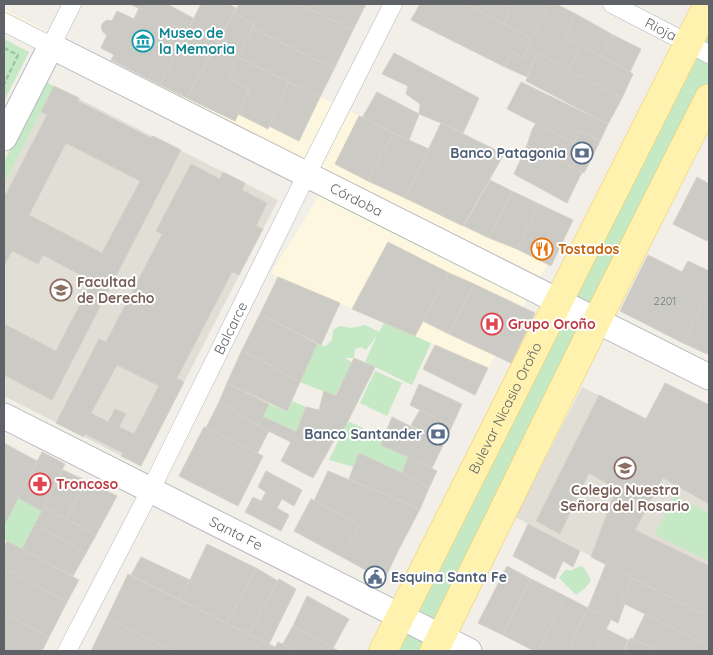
<svg xmlns="http://www.w3.org/2000/svg" width="713" height="655" font-family="Quicksand,sans-serif">
	<style>
		.commercial { fill: #fef7e0 }
		.education { fill: #e1ded6 }
		.green { fill: #c5e8c5 }
		.building { fill: #cccac5; stroke: #d6d1c6; fill-rule: evenodd }
		.lines { fill: none; stroke-linecap: round; stroke-linejoin: round }
		.street-casing { stroke: #b5b8bc; stroke-width: 19 }
		.secondary-casing { stroke: #b6babf; stroke-width: 27 }
		.primary-casing { stroke: #f2c960; stroke-width: 29 }
		.path { stroke: #9cc7a9; stroke-width: 2.5; stroke-dasharray: 5 2.5; stroke-linecap: butt }
		.street { stroke: #fff; stroke-width: 18 }
		.secondary { stroke: #fff; stroke-width: 25 }
		.primary { stroke: #fff2af; stroke-width: 28 }
		.labels { text-anchor: middle; dominant-baseline: central; stroke-width: 4; stroke-linejoin: round; paint-order: stroke }
		.number-label { font-size: 11px; fill: #7a7d7f }
		.street-label { font-size: 14px; fill: #5f6368; stroke: #fff }
		.culture-label { font-size: 14px; font-weight: bold; fill: #0d838f; stroke: #fff; text-anchor: start }
		.service-label { font-size: 14px; font-weight: bold; fill: #4e5e75; stroke: #fff; text-anchor: end }
		.food-label { font-size: 14px; font-weight: bold; fill: #c56008; stroke: #fff; text-anchor: start }
		.education-label { font-size: 14px; font-weight: bold; fill: #785e54; stroke: #fff; text-anchor: start }
		.health-label { font-size: 14px; font-weight: bold; fill: #be3a42; stroke: #fff; text-anchor: start }
	</style>
	<rect width="100%" height="100%" fill="#f1efe8"/>
	<path class="commercial" d="M 4,9 L 42,29 L 160,85 L 187,32 L 573,220 L 488,368 L 271,273 L 319,196 L 4,29 Z"/>
	<g class="education">
		<path d="M 54,86 L 278,200 L 141,466 L 4,396 L 4,184 Z"/>
		<path d="M 665,383 L 709,405 L 709,617 L 515,517 L 582,387 L 646,419 Z"/>
	</g>
	<g class="green">
		<path d="M 709,4 L 709,98 L 434,651 L 384,651 Z"/>
		<path d="M 4,39 L 29,52 L 4,101 Z"/>
		<path d="M 45,81 L 54,86 L 4,184 L 4,162 Z"/>
		<path d="M 384,323 L 431,343 L 412,385 L 365,362 L 377,335 L 366,350 L 361,347 L 355,349 L 354,358 L 345,358 L 353,363 L 335,396 L 300,382 L 317,344 L 326,346 L 332,340 L 333,330 L 340,326 L 351,328 L 365,325 L 379,332 Z"/>
		<path d="M 375,371 L 402,383 L 387,416 L 360,403 Z"/>
		<path d="M 292,401 L 306,407 L 296,432 L 262,416 L 269,404 L 287,411 Z"/>
		<path d="M 350,422 L 384,438 L 381,444 L 408,457 L 402,473 L 359,453 L 354,467 L 329,460 L 346,425 Z"/>
		<path d="M 674,496 L 709,513 L 709,561 L 655,534 Z"/>
		<path d="M 18,498 L 42,511 L 22,549 L 4,539 L 4,526 Z"/>
		<path d="M 582,566 L 588,574 L 591,581 L 585,588 L 576,595 L 559,578 L 566,569 L 570,571 L 578,567 Z"/>
	</g>
	<g class="building">
		<path d="M 130,4 L 167,4 L 193,18 L 187,32 Z"/>
		<path d="M 201,4 L 228,4 L 236,8 L 187,98 L 160,85 Z"/>
		<path d="M 239,4 L 299,4 L 353,30 L 334,69 L 253,28 L 254,25 L 234,13 Z"/>
		<path d="M 299,4 L 366,4 L 353,30 Z"/>
		<path d="M 420,4 L 468,4 L 533,40 L 523,58 L 513,52 L 505,67 L 411,20 Z"/>
		<path d="M 468,4 L 512,4 L 504,24 Z"/>
		<path d="M 512,4 L 549,4 L 533,40 L 504,24 Z"/>
		<path d="M 549,4 L 556,4 L 576,14 L 565,37 L 581,45 L 569,70 L 537,53 L 527,77 L 505,67 L 513,52 L 523,58 Z"/>
		<path d="M 139,8 L 187,32 L 160,85 L 111,60 L 114,55 L 101,48 L 107,35 L 103,32 L 101,27 L 103,23 L 107,20 L 112,21 L 117,11 L 134,19 Z"/>
		<path d="M 234,13 L 254,25 L 228,78 L 250,90 L 235,121 L 187,98 Z"/>
		<path d="M 576,14 L 613,35 L 601,56 L 565,37 Z"/>
		<path d="M 253,28 L 334,69 L 320,97 L 238,57 Z"/>
		<path d="M 613,35 L 641,49 L 630,72 L 601,56 Z"/>
		<path d="M 581,45 L 633,74 L 622,98 L 569,70 Z"/>
		<path d="M 394,53 L 479,98 L 463,133 L 441,123 L 419,114 L 420,104 L 406,94 L 408,86 L 382,74 Z"/>
		<path d="M 537,53 L 622,98 L 608,124 L 526,81 Z"/>
		<path d="M 238,57 L 289,82 L 268,129 L 238,114 L 250,90 L 228,78 Z"/>
		<path d="M 289,82 L 320,97 L 299,141 L 269,126 Z"/>
		<path d="M 521,82 L 608,124 L 600,141 L 580,131 L 574,143 L 507,109 Z"/>
		<path d="M 54,86 L 79,98 L 78,101 L 151,138 L 153,136 L 181,150 L 52,400 L 4,375 L 4,324 L 56,351 L 92,281 L 43,255 L 38,264 L 12,251 L 4,266 L 4,193 L 6,194 L 47,115 L 41,112 ZM 66,143 L 140,181 L 102,253 L 29,215 Z"/>
		<path d="M 377,92 L 419,114 L 409,140 L 362,118 Z"/>
		<path d="M 359,116 L 393,133 L 368,181 L 335,164 Z"/>
		<path d="M 441,123 L 504,154 L 463,226 L 405,198 Z"/>
		<path d="M 536,123 L 574,143 L 564,163 L 527,145 L 532,130 Z"/>
		<path d="M 580,131 L 600,141 L 584,173 L 564,163 Z"/>
		<path d="M 393,133 L 429,149 L 405,198 L 368,181 Z"/>
		<path d="M 527,145 L 582,172 L 567,203 L 514,174 Z"/>
		<path d="M 191,164 L 220,179 L 223,172 L 245,183 L 242,190 L 267,203 L 256,226 L 263,229 L 239,275 L 232,272 L 177,378 L 184,382 L 141,466 L 121,456 L 123,453 L 85,434 L 84,437 L 56,423 L 99,339 L 106,342 L 162,234 L 156,231 ZM 117,365 L 159,386 L 134,434 L 119,427 L 126,414 L 115,409 L 108,422 L 91,413 Z"/>
		<path d="M 697,177 L 709,184 L 709,236 L 707,241 L 673,224 Z"/>
		<path d="M 490,180 L 512,191 L 489,238 L 464,226 Z"/>
		<path d="M 512,191 L 539,204 L 517,249 L 489,238 Z"/>
		<path d="M 539,204 L 573,220 L 551,266 L 517,249 Z"/>
		<path d="M 388,242 L 449,273 L 415,336 L 352,309 Z"/>
		<path d="M 648,255 L 682,272 L 688,261 L 709,271 L 709,292 L 683,343 L 620,311 Z"/>
		<path d="M 449,273 L 474,284 L 449,334 L 423,321 Z"/>
		<path d="M 278,277 L 340,303 L 321,345 L 260,314 Z"/>
		<path d="M 474,284 L 535,313 L 511,363 L 449,334 Z"/>
		<path d="M 709,292 L 709,349 L 707,354 L 683,343 Z"/>
		<path d="M 260,314 L 317,344 L 300,382 L 242,350 Z"/>
		<path d="M 435,345 L 488,368 L 475,395 L 423,369 Z"/>
		<path d="M 242,350 L 300,382 L 287,411 L 227,383 Z"/>
		<path d="M 354,358 L 375,367 L 346,425 L 332,444 L 313,478 L 281,461 L 291,442 L 258,426 L 262,416 L 296,432 L 306,407 L 319,410 L 324,391 L 336,396 Z"/>
		<path d="M 227,383 L 269,404 L 258,426 L 219,402 Z"/>
		<path d="M 665,383 L 709,405 L 709,504 L 663,478 L 635,530 L 709,566 L 709,617 L 591,557 L 616,489 L 589,473 L 560,534 L 536,521 L 599,395 L 646,419 Z"/>
		<path d="M 419,384 L 462,404 L 452,426 L 410,405 Z"/>
		<path d="M 219,402 L 258,426 L 269,431 L 257,454 L 206,428 Z"/>
		<path d="M 420,410 L 452,426 L 444,443 L 411,425 Z"/>
		<path d="M 392,417 L 444,443 L 432,468 L 381,445 Z"/>
		<path d="M 204,427 L 263,456 L 238,506 L 179,476 Z"/>
		<path d="M 4,443 L 11,447 L 4,461 Z"/>
		<path d="M 11,447 L 37,461 L 4,526 L 4,461 Z"/>
		<path d="M 42,452 L 65,464 L 42,511 L 18,498 Z"/>
		<path d="M 359,453 L 402,473 L 429,488 L 420,509 L 349,479 Z"/>
		<path d="M 408,457 L 437,471 L 429,488 L 402,473 Z"/>
		<path d="M 63,470 L 87,481 L 66,519 L 44,507 Z"/>
		<path d="M 266,471 L 302,490 L 294,506 L 282,499 L 277,508 L 289,515 L 281,531 L 245,512 L 253,497 L 261,501 L 266,492 L 258,487 Z"/>
		<path d="M 328,471 L 420,509 L 400,547 L 314,501 Z"/>
		<path d="M 87,481 L 117,496 L 96,535 L 66,519 Z"/>
		<path d="M 311,499 L 360,525 L 342,557 L 294,531 Z"/>
		<path d="M 44,507 L 96,535 L 86,553 L 35,524 Z"/>
		<path d="M 35,524 L 86,553 L 73,576 L 22,549 Z"/>
		<path d="M 528,524 L 580,551 L 573,567 L 563,561 L 555,579 L 513,556 Z"/>
		<path d="M 360,525 L 400,547 L 384,580 L 342,557 Z"/>
		<path d="M 7,541 L 79,580 L 67,602 L 4,568 L 4,548 Z"/>
		<path d="M 207,544 L 256,568 L 227,623 L 179,599 L 190,580 Z"/>
		<path d="M 141,557 L 190,580 L 179,599 L 131,575 Z"/>
		<path d="M 606,564 L 632,578 L 621,602 L 625,603 L 618,623 L 588,608 Z"/>
		<path d="M 507,566 L 531,579 L 503,635 L 478,623 Z"/>
		<path d="M 4,568 L 67,602 L 49,637 L 4,613 Z"/>
		<path d="M 256,568 L 278,581 L 249,634 L 227,623 Z"/>
		<path d="M 128,574 L 275,647 L 273,651 L 172,651 L 107,618 Z"/>
		<path d="M 632,578 L 709,617 L 709,646 L 621,602 Z"/>
		<path d="M 279,579 L 296,589 L 269,644 L 249,634 Z"/>
		<path d="M 531,579 L 565,596 L 538,651 L 534,651 L 503,635 Z"/>
		<path d="M 307,596 L 349,619 L 333,648 L 293,626 Z"/>
		<path d="M 565,596 L 588,608 L 568,651 L 538,651 Z"/>
		<path d="M 588,608 L 611,619 L 596,651 L 568,651 Z"/>
		<path d="M 4,613 L 49,637 L 42,651 L 4,651 Z"/>
		<path d="M 645,614 L 709,646 L 707,651 L 659,651 L 633,639 Z"/>
		<path d="M 107,618 L 172,651 L 91,651 Z"/>
		<path d="M 293,626 L 333,648 L 339,651 L 296,651 L 282,645 Z"/>
		<path d="M 606,629 L 628,640 L 623,651 L 596,651 Z"/>
		<path d="M 630,638 L 633,639 L 659,651 L 624,651 Z"/>
		<path d="M 278,642 L 297,651 L 273,651 Z"/>
	</g>
	<g class="lines">
		<g class="street-casing">
			<g id="street">
				<path id="s1" d="M 612,4 L 709,54"/>
				<path d="M 4,22 L 51,46 L 72,4"/>
				<path id="s2" d="M 67,651 L 150,491 L 307,174 L 393,4"/>
			</g>
		</g>
		<g class="secondary-casing">
			<g id="secondary">
				<path id="s3" d="M 4,138 L 51,46 L 709,377"/>
				<path id="s4" d="M 4,416 L 469,651"/>
			</g>
		</g>
		<g class="primary-casing">
			<g id="primary">
				<path id="s5" d="M 383,651 L 708,4"/>
				<path d="M 434,651 L 597,320 L 709,98"/>
			</g>
		</g>
		<path class="path" d="M 4,48 L 18,55 L 4,84"/>
		<use href="#street" class="street"/>
		<use href="#secondary" class="secondary"/>
		<use href="#primary" class="primary"/>
	</g>
	<defs>
		<g id="museum-ring" transform="scale(1.125)"><circle r="9.5" fill="#fff" stroke="#0f9aa8" stroke-width="1.5"/><path d="M0-6L6-3V-2H-6V-3ZM-5-1h2V3h-2ZM-1-1h2V3h-2ZM3-1h2V3H3ZM-6 4H6V6H-6Z" fill="#0f9aa8"/></g>
		<g id="bank-ring" transform="scale(1.125)"><circle r="9.5" fill="#fff" stroke="#5c6f8a" stroke-width="1.5"/><path d="M-6-4H6V4H-6ZM0-2.3a2.3 2.3 0 1 0 0 4.6a2.3 2.3 0 1 0 0-4.6Z" fill="#5c6f8a"/></g>
		<g id="restaurant-ring" transform="scale(1.125)"><circle r="9.5" fill="#fff" stroke="#e8710a" stroke-width="1.5"/><path d="M-5-6h1v4h1v-4h1v4h1v-4h1v5L-1.5 .5V6h-2V.5L-5-1ZM5-6V6H3V1.5H1.5Q1.5-4 5-6Z" fill="#e8710a"/></g>
		<g id="university-ring" transform="scale(1.125)"><circle r="9.5" fill="#fff" stroke="#8d6e63" stroke-width="1.5"/><path d="M0-5L7-2L0 1L-7-2ZM-4 1L0 2.5L4 1V4Q0 6-4 4Z" fill="#8d6e63"/></g>
		<g id="hospital-ring" transform="scale(1.125)"><circle r="9.5" fill="#fff" stroke="#e0444e" stroke-width="1.5"/><path d="M-5-5h3v3.5h4V-5h3V5h-3V1.5h-4V5h-3Z" fill="#e0444e"/></g>
		<g id="school-ring" transform="scale(1.125)"><circle r="9.5" fill="#fff" stroke="#8d6e63" stroke-width="1.5"/><path d="M0-5L7-2L0 1L-7-2ZM-4 1L0 2.5L4 1V4Q0 6-4 4Z" fill="#8d6e63"/></g>
		<g id="pharmacy-ring" transform="scale(1.125)"><circle r="9.5" fill="#fff" stroke="#e0444e" stroke-width="1.5"/><path d="M-2-6h4v4h4v4h-4v4h-4v-4h-4v-4h4Z" fill="#e0444e"/></g>
		<g id="civic-ring" transform="scale(1.125)"><circle r="9.5" fill="#fff" stroke="#5c6f8a" stroke-width="1.5"/><path d="M-.6-6.5H3V-4.5H.6V-3L4-1V1h2V6H-6V1h2V-1L-.6-3ZM-1.2 2.5V6h2.4V2.5Z" fill="#5c6f8a"/></g>
	</defs>
	<g fill-rule="evenodd">
		<use href="#museum-ring" x="143" y="41"/>
		<use href="#bank-ring" x="582" y="153"/>
		<use href="#restaurant-ring" x="542" y="249"/>
		<use href="#university-ring" x="61" y="290"/>
		<use href="#hospital-ring" x="492" y="324"/>
		<use href="#bank-ring" x="438" y="434"/>
		<use href="#school-ring" x="625" y="468"/>
		<use href="#pharmacy-ring" x="40" y="484"/>
		<use href="#civic-ring" x="375" y="577"/>
	</g>
	<g class="labels">
		<g class="number-label">
			<text x="665" y="301">2201</text>
		</g>
		<g class="street-label">
			<text stroke="none"><textPath href="#s1" startOffset="55">Rioja</textPath></text>
			<text stroke="none"><textPath href="#s3" startOffset="445">Córdoba</textPath></text>
			<text stroke="none"><textPath href="#s2" startOffset="362">Balcarce</textPath></text>
			<text stroke="none"><textPath href="#s5" startOffset="272">Bulevar Nicasio Oroño</textPath></text>
			<text stroke="none"><textPath href="#s4" startOffset="260">Santa Fe</textPath></text>
		</g>
		<g class="culture-label">
			<text x="159" y="33">Museo de<tspan x="159" dy="16">la Memoria</tspan></text>
		</g>
		<g class="service-label">
			<text x="566" y="153">Banco Patagonia</text>
			<text x="422" y="434">Banco Santander</text>
			<text x="391" y="577" text-anchor="start">Esquina Santa Fe</text>
		</g>
		<g class="food-label">
			<text x="558" y="249">Tostados</text>
		</g>
		<g class="education-label">
			<text x="77" y="282">Facultad<tspan x="77" dy="16">de Derecho</tspan></text>
			<text x="625" y="490" text-anchor="middle">Colegio Nuestra<tspan x="625" dy="16">Señora del Rosario</tspan></text>
		</g>
		<g class="health-label">
			<text x="508" y="324">Grupo Oroño</text>
			<text x="56" y="484">Troncoso</text>
		</g>
	</g>
	<rect width="713" height="655" fill="none" stroke="#5f6368" stroke-width="10"/>
</svg>
